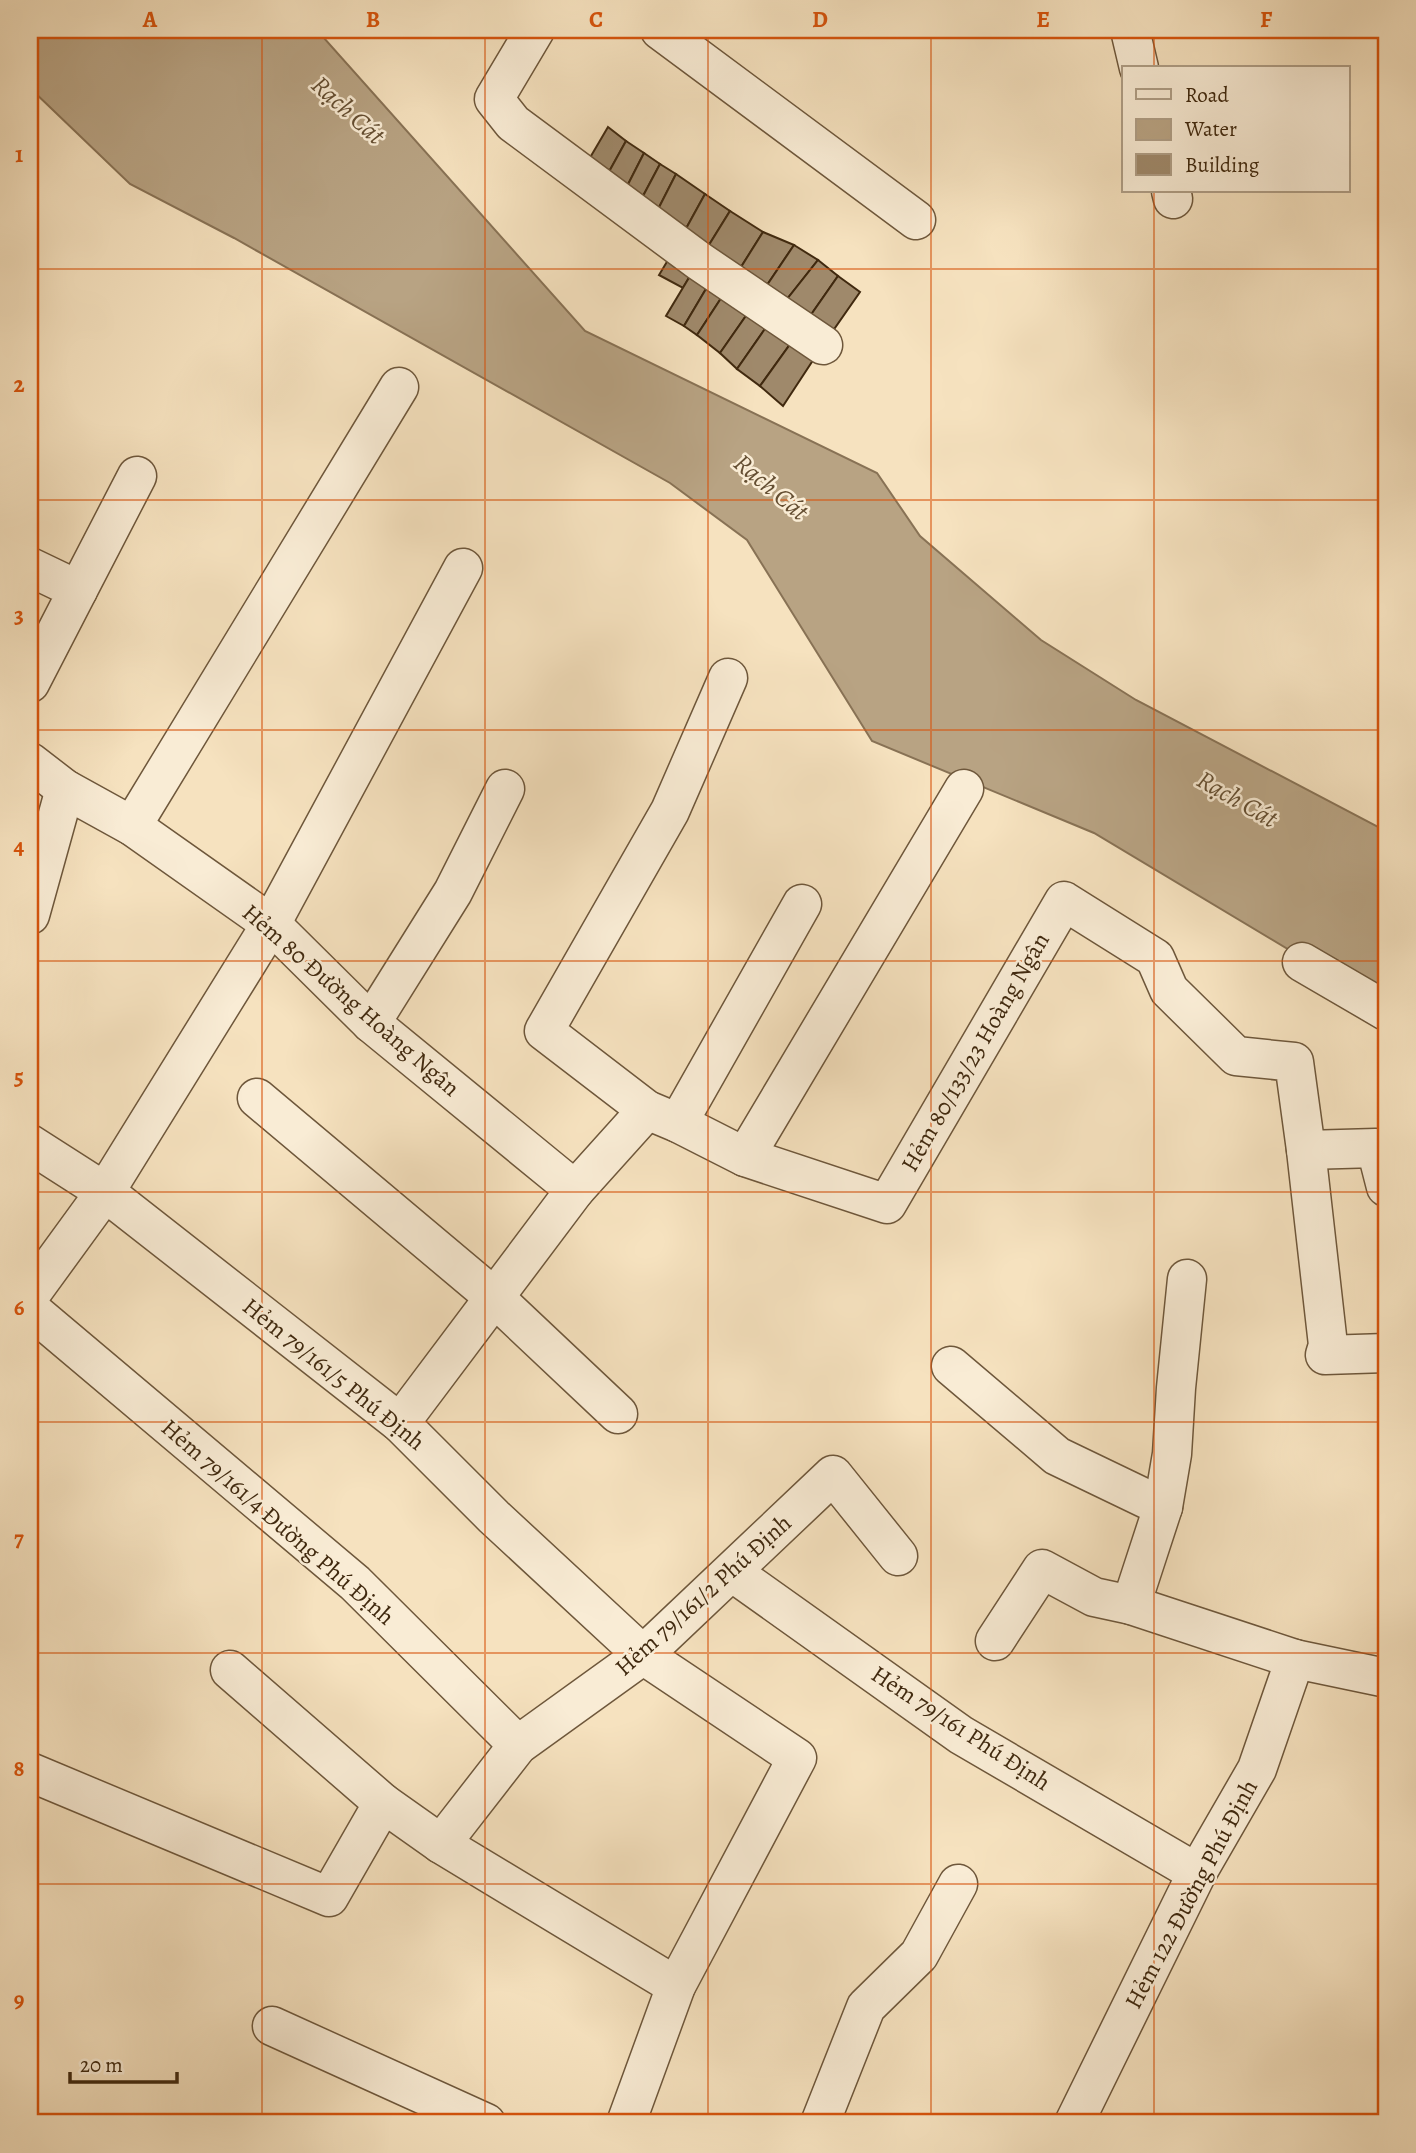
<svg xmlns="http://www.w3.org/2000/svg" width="1416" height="2153" font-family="Alegreya,serif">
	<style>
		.water { fill: #b8a383; stroke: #887255; stroke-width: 2 }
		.building { fill: #9f896b; stroke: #40290f; stroke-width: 2 }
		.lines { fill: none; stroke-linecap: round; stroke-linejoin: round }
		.minor-casing { stroke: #6e573b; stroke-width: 41 }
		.minor { stroke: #f9ecd5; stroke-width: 38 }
		.grid { fill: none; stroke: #d7540c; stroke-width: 2; stroke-opacity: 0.55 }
		.labels { text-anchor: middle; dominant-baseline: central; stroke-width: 5; stroke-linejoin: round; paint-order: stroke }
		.street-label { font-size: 24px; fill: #40290f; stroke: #f9ecd5 }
		.water-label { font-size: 26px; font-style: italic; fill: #644e32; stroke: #f9ecd5 }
		.neatline { fill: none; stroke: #d7540c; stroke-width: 2.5 }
		.grid-label { font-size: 23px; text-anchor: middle; font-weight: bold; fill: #d7540c }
	</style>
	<rect width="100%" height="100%" fill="#f6e2bf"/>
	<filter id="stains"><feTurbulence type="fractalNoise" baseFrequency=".00286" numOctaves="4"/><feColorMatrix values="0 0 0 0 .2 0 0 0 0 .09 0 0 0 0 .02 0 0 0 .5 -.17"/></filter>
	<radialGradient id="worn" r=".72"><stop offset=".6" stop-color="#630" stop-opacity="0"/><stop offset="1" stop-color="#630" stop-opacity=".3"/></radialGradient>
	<path class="water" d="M 30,30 L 311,30 L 324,38 L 585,331 L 877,473 L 920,536 L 1041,640 L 1136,700 L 1386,831 L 1386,1002 L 1341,981 L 1094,833 L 872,741 L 747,540 L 670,483 L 234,238 L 130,184 L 30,88 Z"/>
	<g class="building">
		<path d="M 608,127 L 626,141 L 600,188 L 581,173 Z"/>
		<path d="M 626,141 L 644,153 L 619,202 L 600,188 Z"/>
		<path d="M 644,153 L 660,164 L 634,213 L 619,202 Z"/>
		<path d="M 660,164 L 676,174 L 650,225 L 634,213 Z"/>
		<path d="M 676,174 L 705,194 L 677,245 L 650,225 Z"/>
		<path d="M 705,194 L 730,211 L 699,261 L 677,245 Z"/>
		<path d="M 730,211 L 763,232 L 731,283 L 699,261 Z"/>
		<path d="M 763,232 L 794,245 L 757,300 L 731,283 Z"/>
		<path d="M 677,245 L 699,261 L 683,288 L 659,275 Z"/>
		<path d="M 794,245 L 818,260 L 776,313 L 757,300 Z"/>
		<path d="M 818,260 L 838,276 L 801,329 L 776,313 Z"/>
		<path d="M 699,261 L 716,272 L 684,326 L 666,316 Z"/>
		<path d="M 716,272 L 731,283 L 697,335 L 684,326 Z"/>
		<path d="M 838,276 L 860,292 L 823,345 L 801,329 Z"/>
		<path d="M 731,283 L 757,300 L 720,353 L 697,335 Z"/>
		<path d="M 757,300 L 776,313 L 737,369 L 720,353 Z"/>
		<path d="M 776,313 L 801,329 L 760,386 L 737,369 Z"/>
		<path d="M 801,329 L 823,345 L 783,406 L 760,386 Z"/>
	</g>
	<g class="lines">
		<g class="minor-casing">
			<g id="minor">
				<path d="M 535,30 L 494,99 L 513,123 L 699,261 L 823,345"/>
				<path d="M 660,30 L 916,220"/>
				<path d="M 1130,30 L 1139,68"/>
				<path d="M 1171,191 L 1173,199"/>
				<path d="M 30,567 L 78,590 L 30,683"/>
				<path d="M 78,590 L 137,476"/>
				<path d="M 728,678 L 670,811 L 544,1031 L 647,1110 L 678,1123 L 745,1157 L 887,1204 L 1064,901 L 1155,958 L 1169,990 L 1236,1056 L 1294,1062 L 1306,1150 L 1328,1345 L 1325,1355 L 1386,1353"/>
				<path d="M 30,762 L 65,789 L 132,826 L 271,924 L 371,1023 L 575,1190 L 647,1110"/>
				<path d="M 132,826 L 399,387"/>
				<path d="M 30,915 L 65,789"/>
				<path d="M 1302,962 L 1386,1011"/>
				<path d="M 371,1023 L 453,892 L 505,789"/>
				<path d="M 257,1098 L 495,1298 L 618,1414"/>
				<path d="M 678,1123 L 802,904"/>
				<path d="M 30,1144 L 105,1192 L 400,1423 L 494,1517 L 643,1655 L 797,1758 L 676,1986 L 626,2123"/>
				<path d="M 1306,1150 L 1376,1148 L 1386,1187"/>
				<path d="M 745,1157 L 964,789"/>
				<path d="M 30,1295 L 105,1192 L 271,924 L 463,568"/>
				<path d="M 30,1309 L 355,1583 L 518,1745"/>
				<path d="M 951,1366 L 1057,1456 L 1163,1507"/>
				<path d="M 400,1423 L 575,1190"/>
				<path d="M 732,1572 L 961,1735 L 1197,1873"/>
				<path d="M 1131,1605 L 1163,1507 L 1172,1454 L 1176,1388 L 1187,1279"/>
				<path d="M 995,1641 L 1042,1569 L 1094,1597 L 1131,1605 L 1295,1659 L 1386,1678"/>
				<path d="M 30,1772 L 329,1897 L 383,1803 L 230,1670"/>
				<path d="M 383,1803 L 441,1844 L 676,1986"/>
				<path d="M 441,1844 L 518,1745 L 643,1655 L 833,1475 L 898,1556"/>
				<path d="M 272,2026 L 486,2123"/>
				<path d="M 820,2123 L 866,2007 L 919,1955 L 958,1884"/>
				<path d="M 1074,2123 L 1197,1873 L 1257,1769 L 1295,1659"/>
			</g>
		</g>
		<use href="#minor" class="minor"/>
	</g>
	<path class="grid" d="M 262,30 L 262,2123M 485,30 L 485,2123M 708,30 L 708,2123M 931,30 L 931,2123M 1154,30 L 1154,68M 1154,191 L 1154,2123M 30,269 L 1386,269M 30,500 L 1386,500M 30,730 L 1386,730M 30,961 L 1386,961M 30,1192 L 1386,1192M 30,1422 L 1386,1422M 30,1653 L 1386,1653M 30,1884 L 1386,1884"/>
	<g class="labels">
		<g class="street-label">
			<text transform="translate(351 1000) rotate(41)">Hẻm 80 Đường Hoàng Ngân</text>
			<text transform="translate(975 1052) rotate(-60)">Hẻm 80/133/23 Hoàng Ngân</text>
			<text transform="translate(334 1374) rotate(39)">Hẻm 79/161/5 Phú Định</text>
			<text transform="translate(278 1522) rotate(41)">Hẻm 79/161/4 Đường Phú Định</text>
			<text transform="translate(703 1595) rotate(-42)">Hẻm 79/161/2 Phú Định</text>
			<text transform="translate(961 1728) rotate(33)">Hẻm 79/161 Phú Định</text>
			<text transform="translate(1191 1894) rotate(-62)">Hẻm 122 Đường Phú Định</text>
		</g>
		<g class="water-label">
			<text transform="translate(348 110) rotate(42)">Rạch Cát</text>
			<text transform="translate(771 487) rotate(40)">Rạch Cát</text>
			<text transform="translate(1237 799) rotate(30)">Rạch Cát</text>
		</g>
	</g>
	<rect width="1416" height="2153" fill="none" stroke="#f6e2bf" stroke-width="77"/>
	<rect x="1122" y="66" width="228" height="126" fill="#f9ecd5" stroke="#af9e86" stroke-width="2"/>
	<rect x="1136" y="89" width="35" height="10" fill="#f9ecd5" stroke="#af9e86" stroke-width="2"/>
	<text x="1185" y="102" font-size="21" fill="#40290f">Road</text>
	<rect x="1136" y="119" width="35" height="21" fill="#b8a383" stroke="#af9e86" stroke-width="2"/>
	<text x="1185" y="136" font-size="21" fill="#40290f">Water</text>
	<rect x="1136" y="154" width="35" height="21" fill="#9f896b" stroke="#af9e86" stroke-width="2"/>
	<text x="1185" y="172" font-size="21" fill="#40290f">Building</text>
	<path d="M70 2072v10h107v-10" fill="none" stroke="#40290f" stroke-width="3.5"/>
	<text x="80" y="2072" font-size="21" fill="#40290f" stroke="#f9ecd5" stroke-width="5" paint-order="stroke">20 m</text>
	<rect x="38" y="38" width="1340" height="2076" class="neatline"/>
	<g class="grid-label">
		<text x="150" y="27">A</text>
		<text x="373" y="27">B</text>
		<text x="596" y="27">C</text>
		<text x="820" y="27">D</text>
		<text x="1043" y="27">E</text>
		<text x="1266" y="27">F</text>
		<text x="19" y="162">1</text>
		<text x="19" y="392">2</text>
		<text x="19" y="623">3</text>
		<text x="19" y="854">4</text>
		<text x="19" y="1084">5</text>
		<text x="19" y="1315">6</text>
		<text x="19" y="1546">7</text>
		<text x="19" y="1776">8</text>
		<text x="19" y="2007">9</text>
	</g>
	<rect width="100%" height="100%" filter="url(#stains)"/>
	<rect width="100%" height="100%" fill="url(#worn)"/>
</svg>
